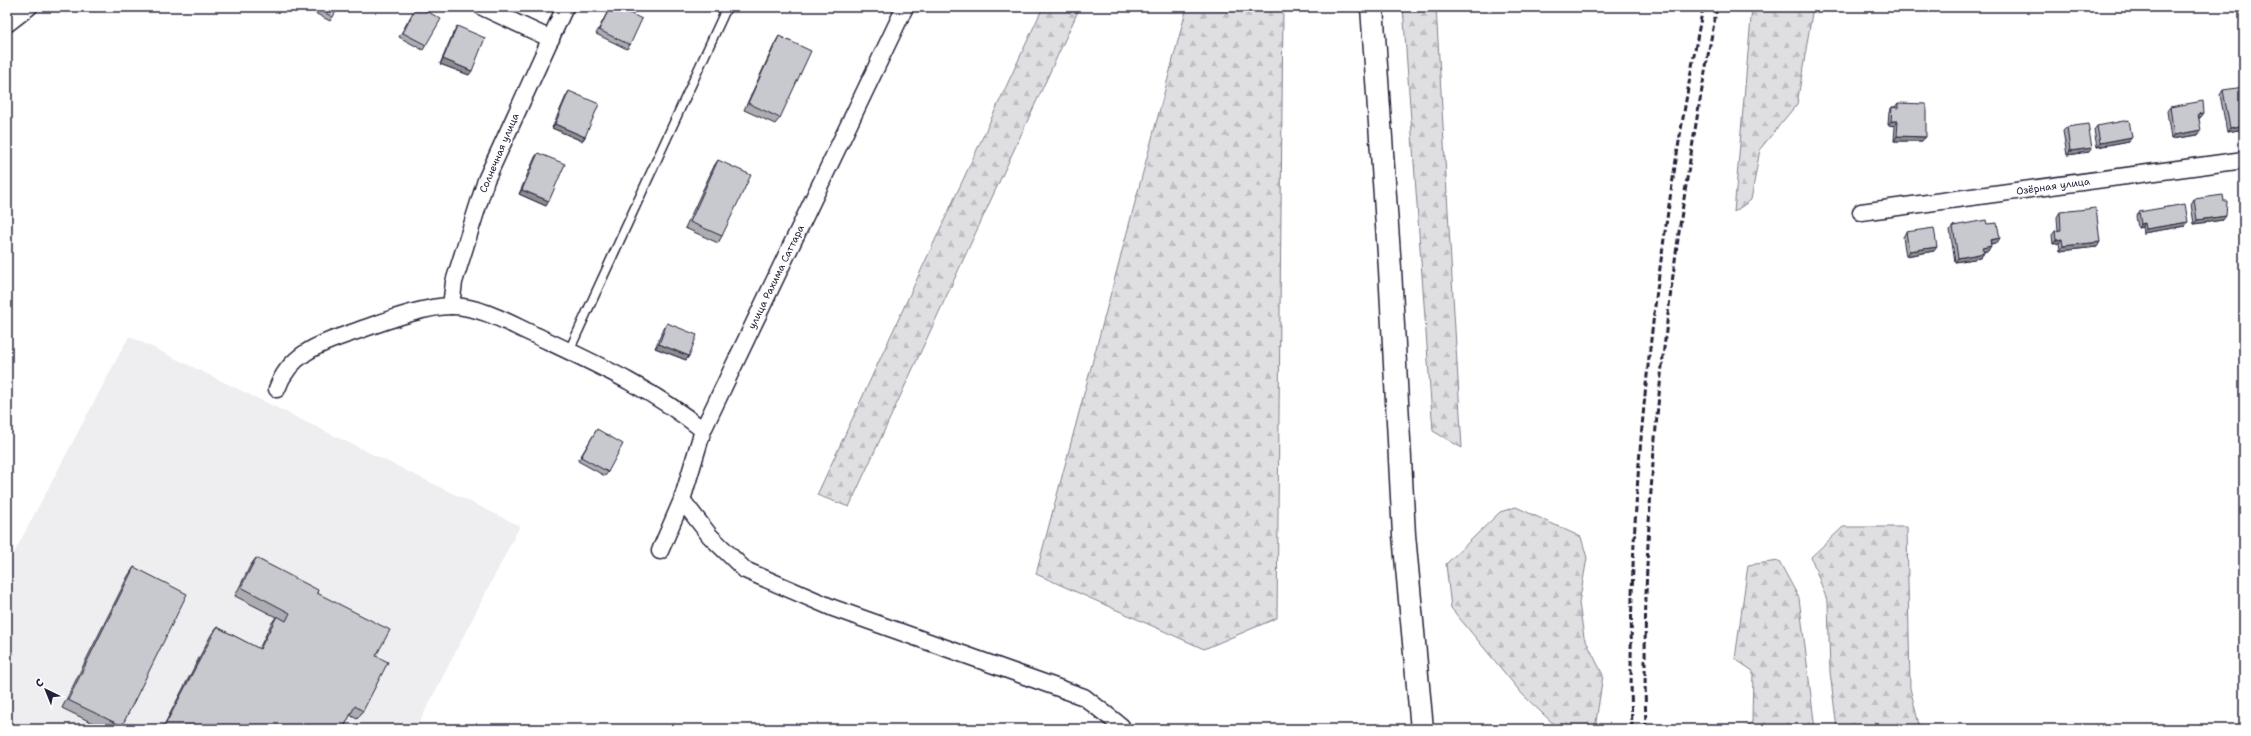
<svg xmlns="http://www.w3.org/2000/svg" width="2251" height="736" font-family="'Shantell Sans',sans-serif">
	<style>
		.built { fill: #eeeef1 }
		.forest { fill: url(#forest-firs); stroke: #80808e }
		.lines { fill: none; stroke-linecap: round; stroke-linejoin: round }
		.lane-casing { stroke: #22223b; stroke-width: 11 }
		.street-casing { stroke: #22223b; stroke-width: 19 }
		.secondary-casing { stroke: #22223b; stroke-width: 25 }
		.lane { stroke: #fff; stroke-width: 8 }
		.street { stroke: #fff; stroke-width: 16 }
		.secondary { stroke: #fff; stroke-width: 22 }
		.rail { stroke: #22223b; stroke-width: 3; stroke-dasharray: 6 3; stroke-linecap: butt }
		.wall { fill: #acacb2; stroke: #22223b }
		.shaded-wall { fill: #8c8c91; stroke: #22223b }
		.building { fill: #c8c8cf; stroke: #22223b }
		.labels { text-anchor: middle; dominant-baseline: central; stroke-width: 3.5; stroke-linejoin: round; paint-order: stroke }
		.street-label { font-size: 10px; fill: #22223b; stroke: #fff }
	</style>
	<defs>
		<pattern id="forest-firs" width="22" height="20" patternUnits="userSpaceOnUse"><rect width="22" height="20" fill="#dfdfe2"/><path d="M5 1l3.5 6h-7zM16 11l3.5 6h-7z" fill="#bfbfc3"/></pattern>
	</defs>
	<rect width="100%" height="100%" fill="#fff"/>
	<filter id="ink" filterUnits="userSpaceOnUse"><feTurbulence type="fractalNoise" baseFrequency=".025" numOctaves="2"/><feDisplacementMap in="SourceGraphic" scale="8" xChannelSelector="R" yChannelSelector="G"/><feConvolveMatrix kernelMatrix="1 2 1 2 8 2 1 2 1" color-interpolation-filters="sRGB"/></filter>
	<g filter="url(#ink)">
		<path class="built" d="M 129,336 L 520,526 L 416,729 L 7,729 L 7,566 Z"/>
		<g class="forest">
			<path d="M 1043,7 L 1080,7 L 849,507 L 817,495 Z"/>
			<path d="M 1187,7 L 1283,7 L 1277,618 L 1204,649 L 1036,574 Z"/>
			<path d="M 1403,7 L 1436,7 L 1462,448 L 1433,431 Z"/>
			<path d="M 1752,7 L 1813,7 L 1797,104 L 1760,149 L 1751,200 L 1734,212 Z"/>
			<path d="M 1516,507 L 1581,537 L 1587,558 L 1579,603 L 1584,637 L 1603,675 L 1595,729 L 1559,729 L 1523,695 L 1451,608 L 1446,564 L 1500,512 Z"/>
			<path d="M 1843,527 L 1907,527 L 1910,688 L 1920,729 L 1837,729 L 1830,672 L 1828,603 L 1811,557 Z"/>
			<path d="M 1779,561 L 1799,598 L 1815,729 L 1743,729 L 1752,722 L 1753,671 L 1735,659 L 1748,565 Z"/>
		</g>
		<g class="lines">
			<g class="lane-casing">
				<path id="lane" d="M 569,351 L 727,7"/>
			</g>
			<g class="street-casing">
				<g id="street">
					<path d="M 482,7 L 551,39"/>
					<path d="M 7,24 L 29,7"/>
					<path d="M 1861,212 L 2244,160"/>
					<path d="M 451,306 L 454,282 L 486,180 L 565,7"/>
					<path d="M 277,389 C 289,355 318,344 351,333 C 378,324 425,305 453,306 C 483,307 510,324 537,336 C 594,363 654,390 703,430"/>
					<path d="M 682,500 L 710,536 L 745,570 L 833,608 L 1084,697 L 1121,726 L 1122,729"/>
					<path d="M 660,551 L 682,500 L 703,430 L 905,7"/>
				</g>
			</g>
			<g class="secondary-casing">
				<path id="secondary" d="M 1372,7 L 1390,269 L 1404,535 L 1422,729"/>
			</g>
			<use href="#lane" class="lane"/>
			<use href="#street" class="street"/>
			<use href="#secondary" class="secondary"/>
			<g class="rail">
				<path d="M 1632,729 C 1625,487 1658,244 1703,7"/>
				<path d="M 1646,729 C 1639,487 1672,244 1717,7"/>
			</g>
		</g>
		<g class="wall">
			<path d="M 308,7 L 338,7 L 330,21 L 307,9 Z"/>
			<path d="M 416,7 L 426,45 L 423,50 L 399,37 Z"/>
			<path d="M 610,7 L 617,7 L 630,45 L 627,49 L 596,34 Z"/>
			<path d="M 457,26 L 469,75 L 440,64 L 454,31 Z"/>
			<path d="M 779,36 L 780,118 L 775,124 L 744,110 L 775,43 Z"/>
			<path d="M 2223,90 L 2244,129 L 2227,132 L 2220,95 Z"/>
			<path d="M 569,91 L 585,137 L 582,141 L 552,128 L 566,96 Z"/>
			<path d="M 1898,103 L 1926,137 L 1922,141 L 1894,141 L 1895,126 L 1888,125 L 1889,112 L 1892,107 L 1895,107 Z"/>
			<path d="M 2170,107 L 2201,117 L 2199,118 L 2198,135 L 2171,139 L 2167,111 Z"/>
			<path d="M 2097,126 L 2132,137 L 2129,141 L 2097,147 L 2094,130 Z"/>
			<path d="M 2067,127 L 2089,152 L 2067,155 L 2063,131 Z"/>
			<path d="M 538,153 L 546,206 L 519,194 L 535,157 Z"/>
			<path d="M 718,160 L 722,236 L 718,243 L 685,228 L 714,166 Z"/>
			<path d="M 2194,199 L 2223,220 L 2194,224 L 2191,204 Z"/>
			<path d="M 2060,212 L 2097,247 L 2060,251 L 2059,243 L 2053,244 L 2052,235 L 2055,231 L 2058,231 L 2057,217 Z"/>
			<path d="M 2139,212 L 2185,226 L 2143,233 L 2142,227 L 2138,228 L 2136,216 Z"/>
			<path d="M 1987,224 L 1997,243 L 1990,244 L 1988,251 L 1983,252 L 1984,253 L 1980,258 L 1955,262 L 1950,230 L 1953,226 Z"/>
			<path d="M 1906,232 L 1934,251 L 1906,256 L 1903,237 Z"/>
			<path d="M 667,323 L 689,356 L 686,360 L 655,348 L 664,328 Z"/>
			<path d="M 597,429 L 608,472 L 605,476 L 578,461 Z"/>
			<path d="M 256,558 L 317,593 L 376,656 L 363,711 L 357,719 L 350,715 L 343,729 L 162,729 L 211,635 L 217,627 L 259,649 L 271,624 L 276,617 L 235,596 L 250,566 Z"/>
			<path d="M 134,567 L 122,726 L 119,729 L 105,729 L 62,708 L 128,576 Z"/>
		</g>
		<g class="shaded-wall">
			<path d="M 443,59 L 472,71 L 469,75 L 440,64 Z"/>
			<path d="M 2204,113 L 2201,117 L 2195,118 L 2198,114 Z"/>
			<path d="M 1891,121 L 1898,121 L 1895,126 L 1888,125 Z"/>
			<path d="M 555,124 L 585,137 L 582,141 L 552,128 Z"/>
			<path d="M 2244,125 L 2244,129 L 2227,132 L 2230,128 Z"/>
			<path d="M 2201,130 L 2198,135 L 2171,139 L 2174,135 Z"/>
			<path d="M 1897,136 L 1926,137 L 1922,141 L 1894,141 Z"/>
			<path d="M 2132,137 L 2129,141 L 2097,147 L 2100,143 Z"/>
			<path d="M 2092,148 L 2089,152 L 2067,155 L 2070,151 Z"/>
			<path d="M 522,190 L 549,201 L 546,206 L 519,194 Z"/>
			<path d="M 2226,216 L 2223,220 L 2194,224 L 2197,220 Z"/>
			<path d="M 2188,222 L 2185,226 L 2143,233 L 2146,229 Z"/>
			<path d="M 2145,223 L 2142,227 L 2138,228 L 2141,224 Z"/>
			<path d="M 2000,238 L 1997,243 L 1987,244 L 1990,240 Z"/>
			<path d="M 2062,239 L 2059,243 L 2053,244 L 2056,240 Z"/>
			<path d="M 2100,242 L 2097,247 L 2060,251 L 2063,246 Z"/>
			<path d="M 1991,246 L 1988,251 L 1979,252 L 1982,248 Z"/>
			<path d="M 1937,247 L 1934,251 L 1906,256 L 1909,251 Z"/>
			<path d="M 1984,253 L 1980,258 L 1955,262 L 1958,258 Z"/>
			<path d="M 659,344 L 689,356 L 686,360 L 655,348 Z"/>
		</g>
		<g class="building">
			<path d="M 314,7 L 338,7 L 333,17 Z"/>
			<path d="M 416,7 L 419,7 L 441,19 L 426,45 L 403,33 Z"/>
			<path d="M 610,7 L 617,7 L 642,19 L 630,45 L 599,30 Z"/>
			<path d="M 457,26 L 485,38 L 472,71 L 443,59 Z"/>
			<path d="M 779,36 L 811,51 L 780,118 L 748,103 Z"/>
			<path d="M 2244,87 L 2244,125 L 2230,128 L 2223,90 Z"/>
			<path d="M 569,91 L 599,104 L 585,137 L 555,124 Z"/>
			<path d="M 2203,101 L 2204,113 L 2198,114 L 2201,130 L 2174,135 L 2170,107 Z"/>
			<path d="M 1898,103 L 1926,104 L 1926,137 L 1897,136 L 1898,121 L 1891,121 L 1892,107 L 1898,108 Z"/>
			<path d="M 2129,120 L 2132,137 L 2100,143 L 2097,126 Z"/>
			<path d="M 2088,124 L 2092,148 L 2070,151 L 2067,127 Z"/>
			<path d="M 538,153 L 565,164 L 549,201 L 522,190 Z"/>
			<path d="M 718,160 L 751,175 L 722,236 L 690,222 Z"/>
			<path d="M 2223,195 L 2224,201 L 2227,201 L 2226,216 L 2197,220 L 2194,199 Z"/>
			<path d="M 2185,204 L 2188,222 L 2146,229 L 2145,223 L 2141,224 L 2139,212 Z"/>
			<path d="M 2096,208 L 2100,242 L 2063,246 L 2062,239 L 2056,240 L 2055,231 L 2061,230 L 2060,212 Z"/>
			<path d="M 1986,220 L 1987,224 L 1997,223 L 2000,238 L 1990,240 L 1991,246 L 1982,248 L 1984,253 L 1958,258 L 1953,226 Z"/>
			<path d="M 1934,228 L 1937,247 L 1909,251 L 1906,232 Z"/>
			<path d="M 667,323 L 697,335 L 689,356 L 659,344 Z"/>
			<path d="M 597,429 L 623,444 L 608,472 L 581,457 Z"/>
			<path d="M 256,558 L 318,590 L 317,593 L 390,630 L 376,656 L 388,662 L 363,711 L 355,706 L 343,729 L 163,729 L 217,627 L 260,649 L 277,616 L 286,621 L 290,613 L 241,587 Z"/>
			<path d="M 134,567 L 187,594 L 122,726 L 68,700 Z"/>
		</g>
	</g>
	<g class="labels">
		<g class="street-label">
			<text transform="translate(499 153) rotate(-67)">Солнечная улица</text>
			<text transform="translate(2053 186) rotate(-8)">Озёрная улица</text>
			<text transform="translate(776 277) rotate(-64)">улица Рахима Саттара</text>
		</g>
	</g>
	<rect width="2251" height="736" fill="none" stroke="#fff" stroke-width="24"/>
	<rect x="12" y="12" width="2227" height="712" fill="none" stroke="#22223b" stroke-width="1.5" filter="url(#ink)"/>
	<g transform="translate(46 690) rotate(317)" stroke="#ffffff" stroke-width="3" paint-order="stroke">
	<path d="M0-3L7 15L0 10L-7 15Z" fill="#22223b"/>
	<text y="-6" font-size="11" font-weight="bold" text-anchor="middle" fill="#22223b">С</text>
	</g>
</svg>
